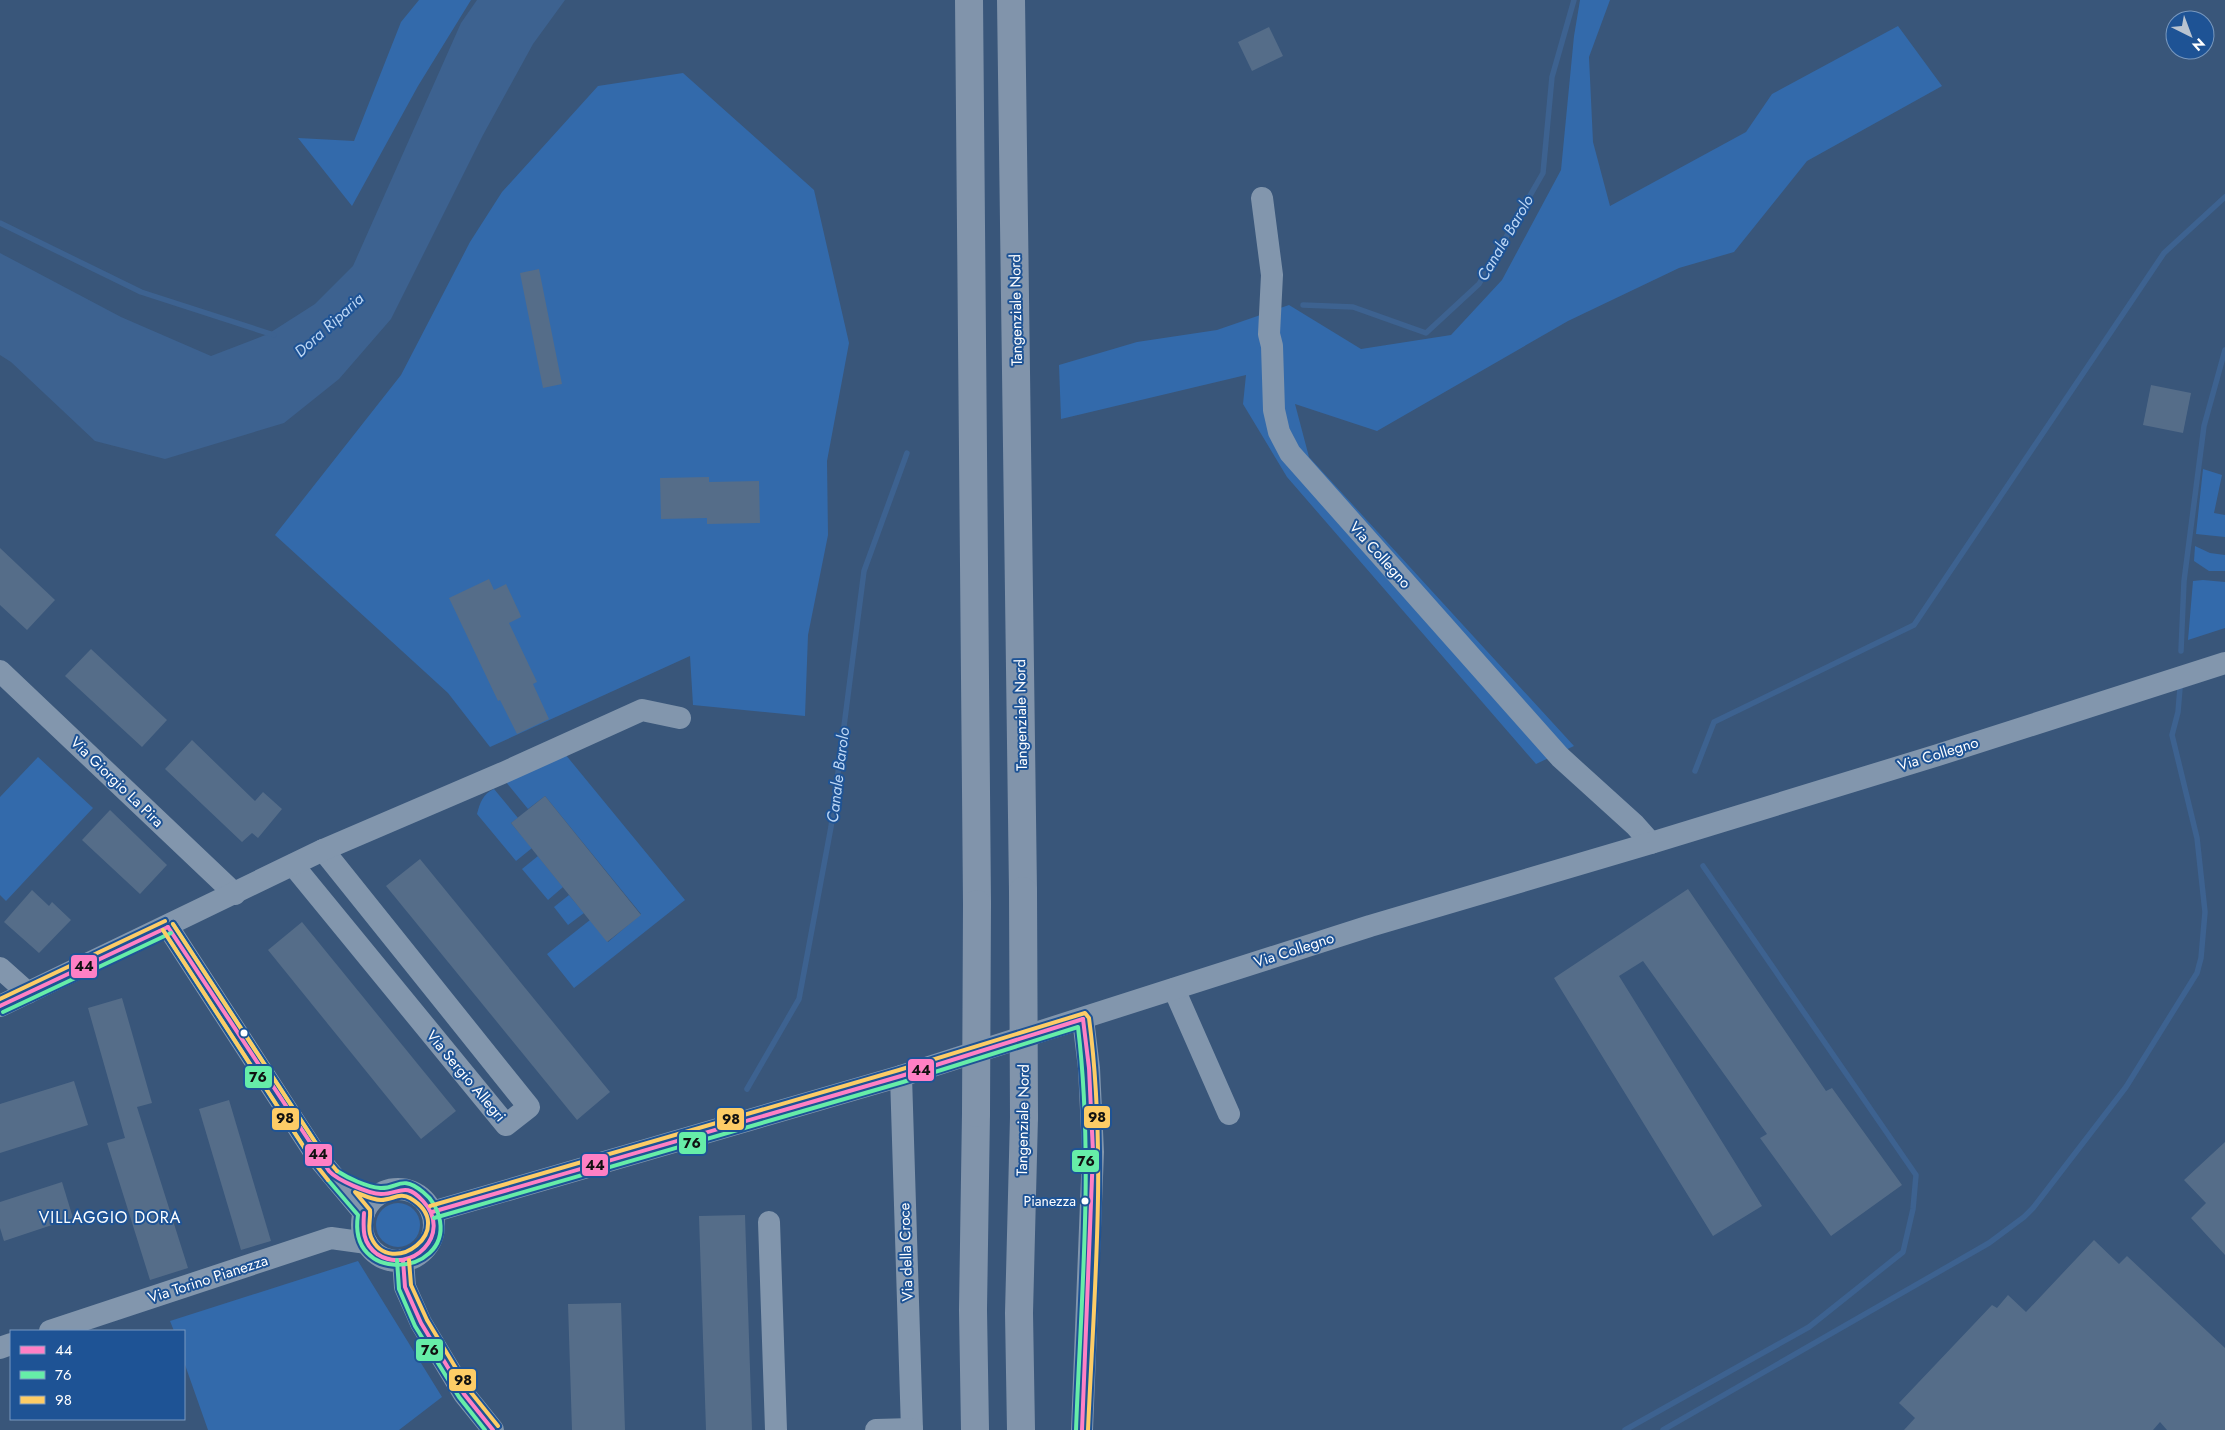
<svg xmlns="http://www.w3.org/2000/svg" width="2225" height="1430" font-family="Jost,sans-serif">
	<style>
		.green { fill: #336aab }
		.water { fill: #3d6290 }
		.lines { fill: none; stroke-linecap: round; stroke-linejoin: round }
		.stream { stroke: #3d6290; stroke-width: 5.5 }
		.building { fill: #556d89 }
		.minor { stroke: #8296ad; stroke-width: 22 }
		.highway { stroke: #8194ab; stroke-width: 28 }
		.highway-bridge { stroke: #8194ab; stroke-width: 28 }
		.bus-1-casing { stroke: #1e5395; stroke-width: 8 }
		.bus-2-casing { stroke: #1e5395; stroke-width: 8 }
		.bus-3-casing { stroke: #1e5395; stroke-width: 8 }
		.bus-1 { stroke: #ff80c5; stroke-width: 4 }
		.bus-2 { stroke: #66eda8; stroke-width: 4 }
		.bus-3 { stroke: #fdcc66; stroke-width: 4 }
		.bus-dot { fill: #fff; stroke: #1e5395; stroke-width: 2 }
		.labels { text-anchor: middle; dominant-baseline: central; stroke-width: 4; stroke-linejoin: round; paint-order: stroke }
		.bus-label { font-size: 14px; fill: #fff; stroke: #1e5395; text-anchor: end }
		.street-label { font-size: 15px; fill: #fff; stroke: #1e5395 }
		.water-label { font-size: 16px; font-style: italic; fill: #bdd7f5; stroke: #1e5395 }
		.neighbourhood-label { font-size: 16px; letter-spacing: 1px; fill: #fff; stroke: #1e5395 }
		.line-badge { stroke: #1e5395; stroke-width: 2 }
		.pale-badge-label { font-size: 14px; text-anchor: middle; font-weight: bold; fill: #111 }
	</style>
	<rect width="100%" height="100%" fill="#39567a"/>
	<g class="green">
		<path d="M 419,0 L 471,0 L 418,86 L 352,206 L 298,138 L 354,141 L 401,22 Z"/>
		<path d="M 1580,0 L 1610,0 L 1589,57 L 1593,142 L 1610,206 L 1746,132 L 1772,94 L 1898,26 L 1942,86 L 1807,161 L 1734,252 L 1679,268 L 1568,321 L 1377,431 L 1295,404 L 1309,457 L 1574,746 L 1536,764 L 1287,477 L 1243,404 L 1246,375 L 1061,419 L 1059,365 L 1137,342 L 1217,330 L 1289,305 L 1361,349 L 1451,335 L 1502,280 L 1561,170 L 1574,36 Z"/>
		<path d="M 683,73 L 814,190 L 849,343 L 827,461 L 828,535 L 808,635 L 805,716 L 693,705 L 690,656 L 490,747 L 448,693 L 275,535 L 401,375 L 470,242 L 502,192 L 598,86 Z"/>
		<path d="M 2203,469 L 2222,475 L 2214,513 L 2225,515 L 2225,537 L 2196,534 Z"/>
		<path d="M 2195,546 L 2210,553 L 2225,555 L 2225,571 L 2209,571 L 2194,561 Z"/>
		<path d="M 2203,580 L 2225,582 L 2225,628 L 2188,640 L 2193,581 Z"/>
		<path d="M 565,754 L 685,900 L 574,988 L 547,954 L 590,920 L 608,942 L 641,914 L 545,796 L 528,809 L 506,782 Z"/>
		<path d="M 38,757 L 93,808 L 6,901 L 0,895 L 0,797 Z"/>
		<path d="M 494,789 L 518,818 L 511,823 L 532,848 L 516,861 L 477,814 C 480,802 483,794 494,789 Z"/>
		<path d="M 538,856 L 563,887 L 548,900 L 522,869 Z"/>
		<path d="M 569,895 L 584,913 L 568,925 L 554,907 Z"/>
		<circle cx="398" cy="1225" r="22"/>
		<path d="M 358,1261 L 442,1397 L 399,1430 L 208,1430 L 184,1362 L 184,1331 L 174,1331 L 170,1321 Z"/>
	</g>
	<path class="water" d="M 477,0 L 565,0 L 533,44 L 483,135 L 391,319 L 339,379 L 284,423 L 165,459 L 95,441 L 11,362 L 0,355 L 0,253 L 121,317 L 211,356 L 268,334 L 315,304 L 353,266 L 461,23 Z"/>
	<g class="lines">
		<g class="stream">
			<path d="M 0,223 L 141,292 L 274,335"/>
			<path d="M 1303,305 L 1353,307 L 1426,333 L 1479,284 L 1543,173 L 1552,77 L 1574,0"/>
			<path d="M 2181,651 L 2184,581 L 2204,426 L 2225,350"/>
			<path d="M 1695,771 L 1714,722 L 1914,625 L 2164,253 L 2225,197"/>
			<path d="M 747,1089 L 799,999 L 831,827 L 864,571 L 907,453"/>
			<path d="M 1625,1430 L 1809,1327 L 1903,1252 L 1913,1209 L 1916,1175 L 1703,866"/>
			<path d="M 1663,1430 L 1989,1243 L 2024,1217 L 2033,1208 L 2126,1087 L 2197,973 L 2201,958 L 2205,912 L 2197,838 L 2172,735 L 2178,712 L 2180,688"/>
		</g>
	</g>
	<g class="building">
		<path d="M 1269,27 L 1283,56 L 1252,71 L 1238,42 Z"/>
		<path d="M 539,269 L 562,384 L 543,388 L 520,273 Z"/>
		<path d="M 2151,385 L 2191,393 L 2183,433 L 2143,425 Z"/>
		<path d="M 709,477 L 709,482 L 759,481 L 760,523 L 707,524 L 707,518 L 661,519 L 660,478 Z"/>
		<path d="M 0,548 L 55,600 L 27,630 L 0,605 Z"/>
		<path d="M 489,579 L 494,590 L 506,584 L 520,614 L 521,617 L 509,623 L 537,682 L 533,684 L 549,719 L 517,734 L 500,700 L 498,701 L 449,598 Z"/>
		<path d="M 91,649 L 167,720 L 142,747 L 65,676 Z"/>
		<path d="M 192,740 L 255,801 L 263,792 L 282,809 L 258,838 L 252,833 L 242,842 L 165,769 Z"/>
		<path d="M 545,796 L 641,915 L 607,942 L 511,823 Z"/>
		<path d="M 110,810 L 167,865 L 140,894 L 82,840 Z"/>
		<path d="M 420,859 L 610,1092 L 577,1120 L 386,886 Z"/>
		<path d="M 1688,889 L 1826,1091 L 1832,1088 L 1902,1185 L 1831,1236 L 1760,1138 L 1767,1134 L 1643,961 L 1619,976 L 1762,1206 L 1713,1236 L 1554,978 Z"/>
		<path d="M 32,890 L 49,906 L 52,902 L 71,920 L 39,953 L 4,922 Z"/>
		<path d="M 302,922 L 456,1111 L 421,1139 L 268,950 Z"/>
		<path d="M 122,998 L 152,1103 L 137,1107 L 188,1268 L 150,1280 L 107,1143 L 125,1138 L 88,1008 Z"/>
		<path d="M 74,1081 L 88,1125 L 0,1153 L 0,1104 Z"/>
		<path d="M 229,1100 L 271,1241 L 241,1250 L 199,1109 Z"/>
		<path d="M 2225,1142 L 2225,1255 L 2191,1218 L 2206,1203 L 2184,1180 Z"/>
		<path d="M 62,1182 L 73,1218 L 4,1241 L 0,1228 L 0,1202 Z"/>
		<path d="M 745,1215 L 752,1430 L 706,1430 L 699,1216 Z"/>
		<path d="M 2094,1240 L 2119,1264 L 2127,1256 L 2225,1348 L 2225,1430 L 2167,1430 L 2160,1422 L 2153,1430 L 1904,1430 L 1915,1418 L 1899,1403 L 1992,1305 L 1997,1308 L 2008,1295 L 2026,1312 Z"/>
		<path d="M 621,1303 L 625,1430 L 572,1430 L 568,1304 Z"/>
	</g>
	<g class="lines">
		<g class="minor">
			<path d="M 1262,198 L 1272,275 L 1269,334 L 1272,346 L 1274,410 L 1279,432 L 1290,453 L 1560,757 L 1635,825 L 1651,843"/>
			<path d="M 0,671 L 235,894"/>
			<path d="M 293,865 L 506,1125 L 529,1107 L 323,850"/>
			<path d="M 168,927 L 318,1158 L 364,1213"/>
			<path d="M 0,968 L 28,993"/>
			<path d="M 1174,989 L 1229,1114"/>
			<path d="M 0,1006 L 323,850 L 505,772 L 642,710 L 680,718"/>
			<path d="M 901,1076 L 912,1430"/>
			<circle cx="398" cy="1225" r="36"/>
			<path d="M 432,1212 L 901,1076 L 1370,926 L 1651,843 L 1938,755 L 2225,663"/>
			<path d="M 769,1222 L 776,1430"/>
			<path d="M 403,1260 L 405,1287 L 421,1323 L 464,1394 L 493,1430"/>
			<path d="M 50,1331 L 331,1238 L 367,1243"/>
			<path d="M 0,1348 L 11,1344"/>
			<path d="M 876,1430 L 912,1429"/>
			<path d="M 1082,1430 L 1093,1152 L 1089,1068 L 1083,1019"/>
		</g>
		<g class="highway">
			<path d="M 969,0 L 977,904"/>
			<path d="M 1011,0 L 1023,891"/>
			<path d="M 975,1430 L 973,1310 L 976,1113"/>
			<path d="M 1021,1430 L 1019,1313 L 1024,1117"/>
		</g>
		<g class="highway-bridge">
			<path d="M 1023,891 L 1024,1117"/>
			<path d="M 976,1113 L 977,904"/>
		</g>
		<g class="bus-1-casing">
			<g id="bus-1">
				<path d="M 168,927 L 329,1171 C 337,1180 369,1194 381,1194 C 400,1194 405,1181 423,1201 C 454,1234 411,1276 377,1254 C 362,1243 363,1229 364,1213"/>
				<path d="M 0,1006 L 168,927"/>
				<path d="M 432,1212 L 901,1076 L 1083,1019"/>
				<path d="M 403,1260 L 405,1287 L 421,1323 L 464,1394 L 493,1430"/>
				<path d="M 1082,1430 L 1093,1152 L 1089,1068 L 1083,1019"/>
			</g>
		</g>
		<g class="bus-2-casing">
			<g id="bus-2">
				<path d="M 173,924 L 323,1154"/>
				<path d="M 163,930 L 313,1161"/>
				<path d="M 3,1012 L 171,933"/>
				<path d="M 328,1180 L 358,1215 C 347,1285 449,1276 440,1221 C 438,1210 432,1199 423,1192 C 401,1174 398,1189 380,1188 C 367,1187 348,1178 337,1171"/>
				<path d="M 434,1218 L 903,1082 L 1078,1027 C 1094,1161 1081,1296 1076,1430"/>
				<path d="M 397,1260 L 399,1289 L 415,1326 L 459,1397 L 485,1430"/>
			</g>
		</g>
		<g class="bus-3-casing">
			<g id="bus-3">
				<path d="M 173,924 L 323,1154 L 337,1171"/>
				<path d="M 163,930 L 313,1161 L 328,1180"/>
				<path d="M 0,999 L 165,921"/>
				<path d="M 355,1192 C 363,1195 372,1200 381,1200 C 392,1200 400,1192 410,1198 C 461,1228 390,1281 371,1237 C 367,1228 371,1220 370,1210 Z"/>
				<path d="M 430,1206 L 899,1070 L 1085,1013 L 1089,1018 C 1107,1154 1094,1293 1088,1430"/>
				<path d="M 409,1260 L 411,1285 L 427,1320 L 469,1390 L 498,1426"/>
			</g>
		</g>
		<use href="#bus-1" class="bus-1"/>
		<use href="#bus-2" class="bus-2"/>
		<use href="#bus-3" class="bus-3"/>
	</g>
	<g class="bus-dot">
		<circle cx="244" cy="1033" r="4.5"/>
		<circle cx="1085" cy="1201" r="4.5"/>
	</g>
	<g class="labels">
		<g class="bus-label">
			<text x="1076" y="1201">Pianezza</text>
		</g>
		<g class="street-label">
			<text transform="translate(1016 310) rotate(-91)">Tangenziale Nord</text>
			<text transform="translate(1380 555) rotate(48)">Via Collegno</text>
			<text transform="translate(1021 715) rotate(-91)">Tangenziale Nord</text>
			<text transform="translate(1938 754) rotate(-17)">Via Collegno</text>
			<text transform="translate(117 782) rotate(44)">Via Giorgio La Pira</text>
			<text transform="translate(1294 950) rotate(-18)">Via Collegno</text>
			<text transform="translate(466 1076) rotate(50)">Via Sergio Allegri</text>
			<text transform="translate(1023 1120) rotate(-89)">Tangenziale Nord</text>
			<text transform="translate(906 1252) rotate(-92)">Via della Croce</text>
			<text transform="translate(208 1279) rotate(-18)">Via Torino Pianezza</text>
		</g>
		<g class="water-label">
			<text transform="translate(1505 238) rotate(-60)">Canale Barolo</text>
			<text transform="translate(329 325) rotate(-42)">Dora Riparia</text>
			<text transform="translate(838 775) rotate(-83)">Canale Barolo</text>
		</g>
		<g class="neighbourhood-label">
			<text x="110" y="1217">VILLAGGIO DORA</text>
		</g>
	</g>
	<g class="line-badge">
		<rect x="70" y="954" width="28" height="25" rx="5" fill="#ff80c5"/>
		<rect x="907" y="1058" width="28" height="24" rx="5" fill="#ff80c5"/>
		<rect x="244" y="1065" width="29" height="24" rx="5" fill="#66eda8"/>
		<rect x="1083" y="1105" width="28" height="24" rx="5" fill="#fdcc66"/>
		<rect x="271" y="1107" width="29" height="24" rx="5" fill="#fdcc66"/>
		<rect x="716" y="1107" width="29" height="24" rx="5" fill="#fdcc66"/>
		<rect x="678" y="1131" width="29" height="24" rx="5" fill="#66eda8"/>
		<rect x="304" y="1143" width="29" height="24" rx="5" fill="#ff80c5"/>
		<rect x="1071" y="1149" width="29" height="24" rx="5" fill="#66eda8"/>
		<rect x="581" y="1153" width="28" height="24" rx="5" fill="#ff80c5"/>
		<rect x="415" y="1338" width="29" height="24" rx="5" fill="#66eda8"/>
		<rect x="448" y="1368" width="29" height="24" rx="5" fill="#fdcc66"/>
	</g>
	<g class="pale-badge-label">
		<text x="84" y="971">44</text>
		<text x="921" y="1075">44</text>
		<text x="258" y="1082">76</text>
		<text x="1097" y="1122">98</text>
		<text x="285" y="1123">98</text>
		<text x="731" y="1124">98</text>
		<text x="692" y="1148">76</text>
		<text x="318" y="1159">44</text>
		<text x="1086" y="1166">76</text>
		<text x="595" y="1170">44</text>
		<text x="430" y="1355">76</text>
		<text x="463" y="1385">98</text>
	</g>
	<rect x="10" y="1330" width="175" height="90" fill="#1e5395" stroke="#7898bf"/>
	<rect x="20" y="1346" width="25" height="8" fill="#ff80c5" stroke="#7898bf"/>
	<text x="55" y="1355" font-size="15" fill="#ffffff">44</text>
	<rect x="20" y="1371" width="25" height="8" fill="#66eda8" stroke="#7898bf"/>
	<text x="55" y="1380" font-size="15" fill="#ffffff">76</text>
	<rect x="20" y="1396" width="25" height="8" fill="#fdcc66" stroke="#7898bf"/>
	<text x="55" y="1405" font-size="15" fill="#ffffff">98</text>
	<g transform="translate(2190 35) rotate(138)"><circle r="24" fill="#1e5395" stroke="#7898bf"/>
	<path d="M0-4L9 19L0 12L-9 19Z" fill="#bac4d0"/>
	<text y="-8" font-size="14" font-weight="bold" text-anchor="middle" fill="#ffffff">N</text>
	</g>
</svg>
